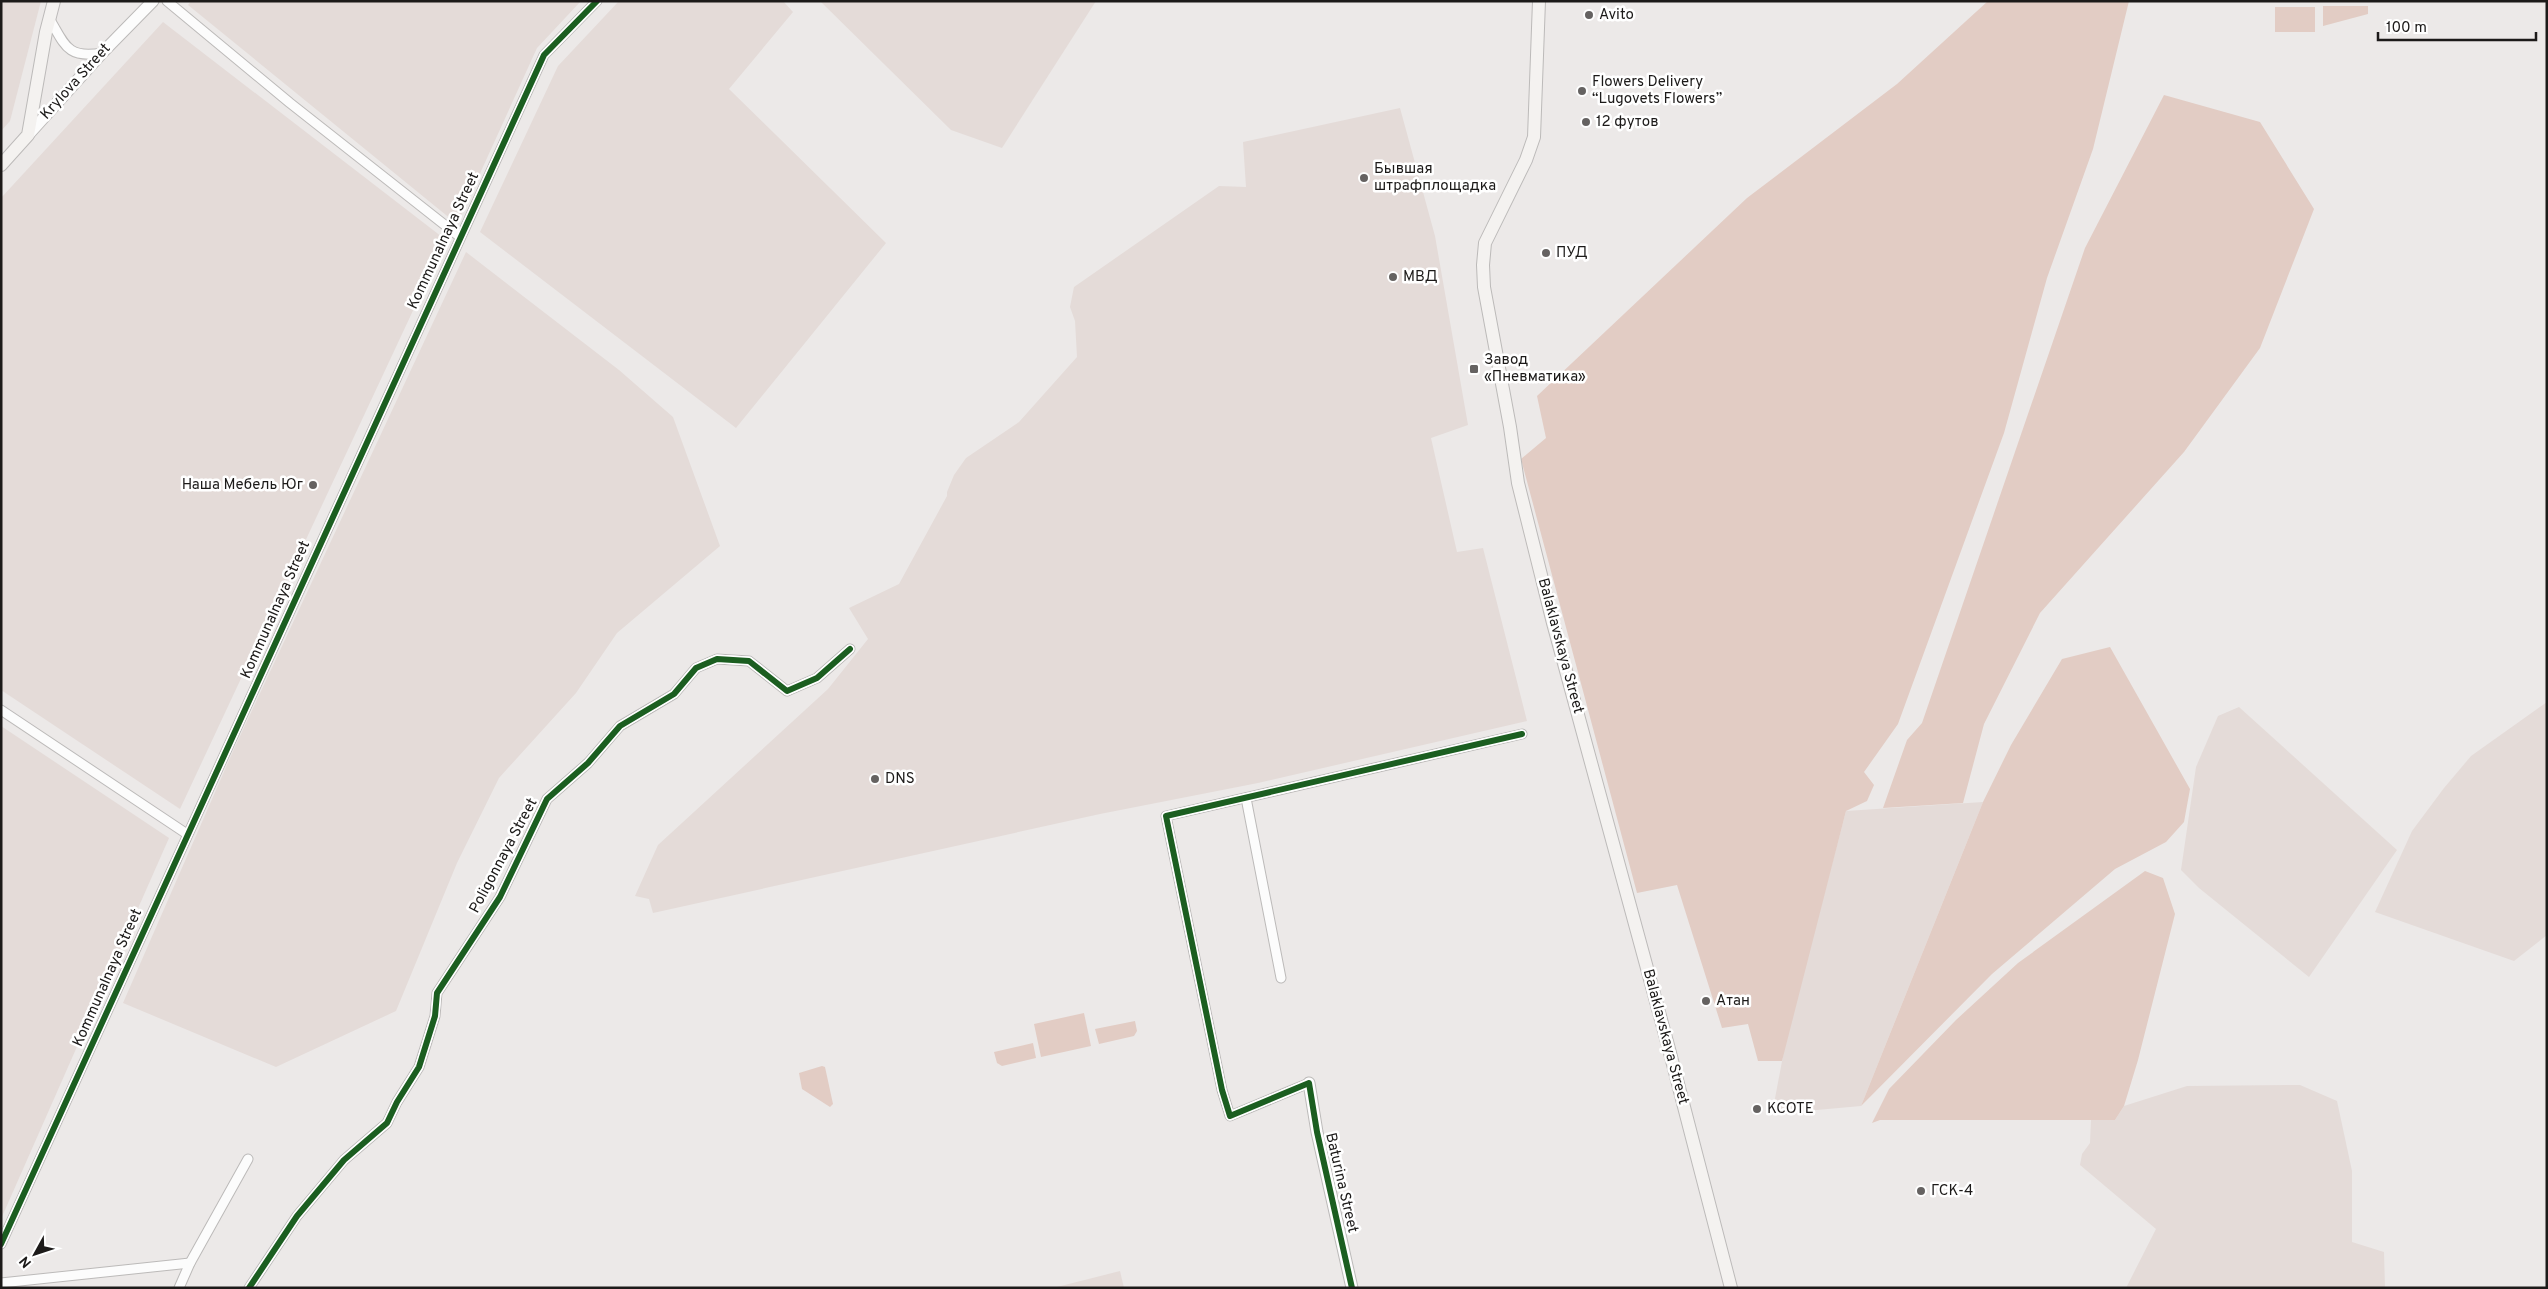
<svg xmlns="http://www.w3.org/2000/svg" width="2548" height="1289" font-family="Overpass,sans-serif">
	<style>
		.built { fill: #e4dbd8 }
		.green { fill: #e2ccc4 }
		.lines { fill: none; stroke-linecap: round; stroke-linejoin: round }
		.minor-casing { stroke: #bcbab9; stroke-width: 11 }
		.tertiary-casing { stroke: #bcbab9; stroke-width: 13 }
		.secondary-casing { stroke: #bcbab9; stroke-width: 14 }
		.minor { stroke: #fcfcfc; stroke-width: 9 }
		.tertiary { stroke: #fcfcfc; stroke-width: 11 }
		.secondary { stroke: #f4f2f0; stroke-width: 12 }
		.cycleway-casing { stroke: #fff; stroke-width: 9 }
		.cycleway { stroke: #1b5e20; stroke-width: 6 }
		.poi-dot { fill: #656261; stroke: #fff; stroke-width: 2 }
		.labels { text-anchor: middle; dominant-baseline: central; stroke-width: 5; stroke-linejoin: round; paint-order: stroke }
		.poi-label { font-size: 15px; fill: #1c1a19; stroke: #fff; text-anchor: start }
		.street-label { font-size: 15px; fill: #1c1a19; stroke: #fff }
	</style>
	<rect width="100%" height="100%" fill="#ece9e8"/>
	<g class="built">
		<path d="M 1,1 L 41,1 L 10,121 L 1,131 Z"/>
		<path d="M 191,1 L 581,1 L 537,48 L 457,224 L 188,5 Z"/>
		<path d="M 619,1 L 783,1 L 793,12 L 729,89 L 886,243 L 736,428 L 480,232 L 558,66 Z"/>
		<path d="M 820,1 L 1096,1 L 1002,148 L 951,130 Z"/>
		<path d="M 163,22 L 446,240 L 180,809 L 1,690 L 1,198 Z"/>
		<path d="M 1400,108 L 1435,236 L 1468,425 L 1431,438 L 1457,552 L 1483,548 L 1527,721 L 1258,783 L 1100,814 L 653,913 L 649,899 L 635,896 L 658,845 L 828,689 L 868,639 L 849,608 L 899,584 L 947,496 L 947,492 L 954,475 L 966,458 L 1019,422 L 1077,357 L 1075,321 L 1070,307 L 1074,287 L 1219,186 L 1246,187 L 1243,142 Z"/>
		<path d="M 466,252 L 619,370 L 673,417 L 720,546 L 617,633 L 576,693 L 499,778 L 457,863 L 396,1011 L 276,1067 L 123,1003 L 233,751 Z"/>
		<path d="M 2547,702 L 2547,935 L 2514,961 L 2375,912 L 2412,831 L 2444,788 L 2471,756 Z"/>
		<path d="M 2239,707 L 2397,850 L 2309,977 L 2199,888 L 2181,870 L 2196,767 L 2218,716 Z"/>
		<path d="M 1,726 L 169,838 L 1,1219 Z"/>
		<path d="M 1983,802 L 1861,1106 L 1772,1114 L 1787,1035 L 1846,811 Z"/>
		<path d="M 2300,1085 L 2337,1101 L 2352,1171 L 2352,1242 L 2384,1252 L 2385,1288 L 2126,1288 L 2156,1229 L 2080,1165 L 2082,1154 L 2090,1143 L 2091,1119 L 2115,1120 L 2124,1106 L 2187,1086 Z"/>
		<path d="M 1120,1271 L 1124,1288 L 1053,1288 Z"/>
	</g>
	<g class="green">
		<path d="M 1988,1 L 2129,1 L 2093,149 L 2047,278 L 2004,433 L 1898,724 L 1864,772 L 1874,785 L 1867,801 L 1846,811 L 1782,1061 L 1758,1061 L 1748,1024 L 1722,1028 L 1677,885 L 1637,893 L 1521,459 L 1546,438 L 1537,396 L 1747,198 L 1897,84 Z"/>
		<path d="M 2323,6 L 2368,6 L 2368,14 L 2323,26 Z"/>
		<rect x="2275" y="7" width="40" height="25"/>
		<path d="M 2164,95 L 2260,122 L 2314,209 L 2260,348 L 2184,452 L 2040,613 L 1984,724 L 1963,803 L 1883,808 L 1907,740 L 1922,723 L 2085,248 Z"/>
		<path d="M 2110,647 L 2190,789 L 2184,822 L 2166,842 L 2115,869 L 1992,974 L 1861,1106 L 1983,802 L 2011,745 L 2062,659 Z"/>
		<path d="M 2145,871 L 2163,878 L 2175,914 L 2138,1060 L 2124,1106 L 2115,1120 L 1880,1120 L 1872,1123 L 1889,1089 L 1956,1020 L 2018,963 Z"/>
		<path d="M 1084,1013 L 1091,1046 L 1041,1057 L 1034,1024 Z"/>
		<path d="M 1135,1021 L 1137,1031 L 1134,1036 L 1099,1044 L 1095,1029 Z"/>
		<path d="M 1033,1043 L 1036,1058 L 1002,1066 L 997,1063 L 994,1052 Z"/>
		<path d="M 822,1066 L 825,1067 L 833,1104 L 830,1107 L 802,1089 L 799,1073 Z"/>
	</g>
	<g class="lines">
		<g class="minor-casing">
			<g id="minor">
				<path d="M 167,1 L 290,103 L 460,237"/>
				<path d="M 49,18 C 65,45 67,59 102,53"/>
				<path d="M 1,710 L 187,834"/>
				<path d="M 1246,798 L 1281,978"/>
				<path d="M 1309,1083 L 1230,1116 L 1222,1090 L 1166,816 L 1522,734"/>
				<path d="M 1,1244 L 544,55 L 597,1"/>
				<path d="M 1,1283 L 190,1263"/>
				<path d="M 179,1288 L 190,1263 L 248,1159"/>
				<path d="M 249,1288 L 297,1216 L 344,1160 L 387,1123 L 397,1102 L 419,1067 L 435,1016 L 437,993 L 500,897 L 547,799 L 588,763 L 620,726 L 674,694 L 696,668 L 717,659 L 749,661 L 787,691 L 817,678 L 850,649"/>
			</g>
		</g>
		<g class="tertiary-casing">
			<g id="tertiary">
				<path d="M 28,135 L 102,53 L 153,1"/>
				<path d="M 1309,1083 L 1317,1132 L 1352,1288"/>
			</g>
		</g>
		<g class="secondary-casing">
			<g id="secondary">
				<path d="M 1539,1 L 1534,137 L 1526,160 L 1485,243 L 1483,265 L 1484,287 L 1510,427 L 1518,483 L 1553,623 L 1669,1049 L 1731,1288"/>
				<path d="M 1,165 L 28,135 L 46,32 L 54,1"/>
			</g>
		</g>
		<use href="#minor" class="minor"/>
		<use href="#tertiary" class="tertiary"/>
		<use href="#secondary" class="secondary"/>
		<g class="cycleway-casing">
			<g id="cycleway">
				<path d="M 1,1244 L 544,55 L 597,1"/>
				<path d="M 249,1288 L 297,1216 L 344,1160 L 387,1123 L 397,1102 L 419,1067 L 435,1016 L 437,993 L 500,897 L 547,799 L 588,763 L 620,726 L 674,694 L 696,668 L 717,659 L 749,661 L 787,691 L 817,678 L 850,649"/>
				<path d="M 1352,1288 L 1317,1132 L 1309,1083 L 1230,1116 L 1222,1090 L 1166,816 L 1522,734"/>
			</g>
		</g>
		<use href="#cycleway" class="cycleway"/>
	</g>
	<g class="poi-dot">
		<circle cx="1589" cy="15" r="5"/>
		<circle cx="1582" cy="91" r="5"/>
		<circle cx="1586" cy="122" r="5"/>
		<circle cx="1364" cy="178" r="5"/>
		<circle cx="1546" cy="253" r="5"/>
		<circle cx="1393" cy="277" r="5"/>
		<rect x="1469" y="364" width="10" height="10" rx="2.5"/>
		<circle cx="313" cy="485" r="5"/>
		<circle cx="875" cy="779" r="5"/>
		<circle cx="1706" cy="1001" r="5"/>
		<circle cx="1757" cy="1109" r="5"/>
		<circle cx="1921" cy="1191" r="5"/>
	</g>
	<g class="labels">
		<g class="poi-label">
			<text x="1599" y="15">Avito</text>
			<text x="1592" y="82">Flowers Delivery<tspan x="1592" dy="17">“Lugovets Flowers”</tspan></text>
			<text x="1596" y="122">12 футов</text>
			<text x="1374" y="169">Бывшая<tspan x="1374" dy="17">штрафплощадка</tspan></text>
			<text x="1556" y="253">ПУД</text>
			<text x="1403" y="277">МВД</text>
			<text x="1484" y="360">Завод<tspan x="1484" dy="17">«Пневматика»</tspan></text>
			<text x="303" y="485" text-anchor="end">Наша Мебель Юг</text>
			<text x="885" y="779">DNS</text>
			<text x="1716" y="1001">Атан</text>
			<text x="1767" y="1109">KCOTE</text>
			<text x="1931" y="1191">ГСК-4</text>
		</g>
		<g class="street-label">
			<text transform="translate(76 82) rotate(-48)">Krylova Street</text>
			<text transform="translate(444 241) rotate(-65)">Kommunalnaya Street</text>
			<text transform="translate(276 610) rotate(-66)">Kommunalnaya Street</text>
			<text transform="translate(1560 646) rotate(75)">Balaklavskaya Street</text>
			<text transform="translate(504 856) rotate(-62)">Poligonnaya Street</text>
			<text transform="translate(108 978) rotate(-66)">Kommunalnaya Street</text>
			<text transform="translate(1665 1037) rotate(75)">Balaklavskaya Street</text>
			<text transform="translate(1341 1183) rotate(77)">Baturina Street</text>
		</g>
	</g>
	<rect width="2548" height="1289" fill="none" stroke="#1c1a19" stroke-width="5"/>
	<g transform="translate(35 1254) rotate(230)" stroke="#ffffff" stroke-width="4" paint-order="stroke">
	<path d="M0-4L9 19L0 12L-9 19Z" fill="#1c1a19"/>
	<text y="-8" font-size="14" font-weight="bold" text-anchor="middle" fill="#1c1a19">N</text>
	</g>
	<path d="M2378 32v8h158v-8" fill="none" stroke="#1c1a19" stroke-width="2.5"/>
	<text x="2386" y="32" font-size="15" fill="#1c1a19" stroke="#ffffff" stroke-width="4" paint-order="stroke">100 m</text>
</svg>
